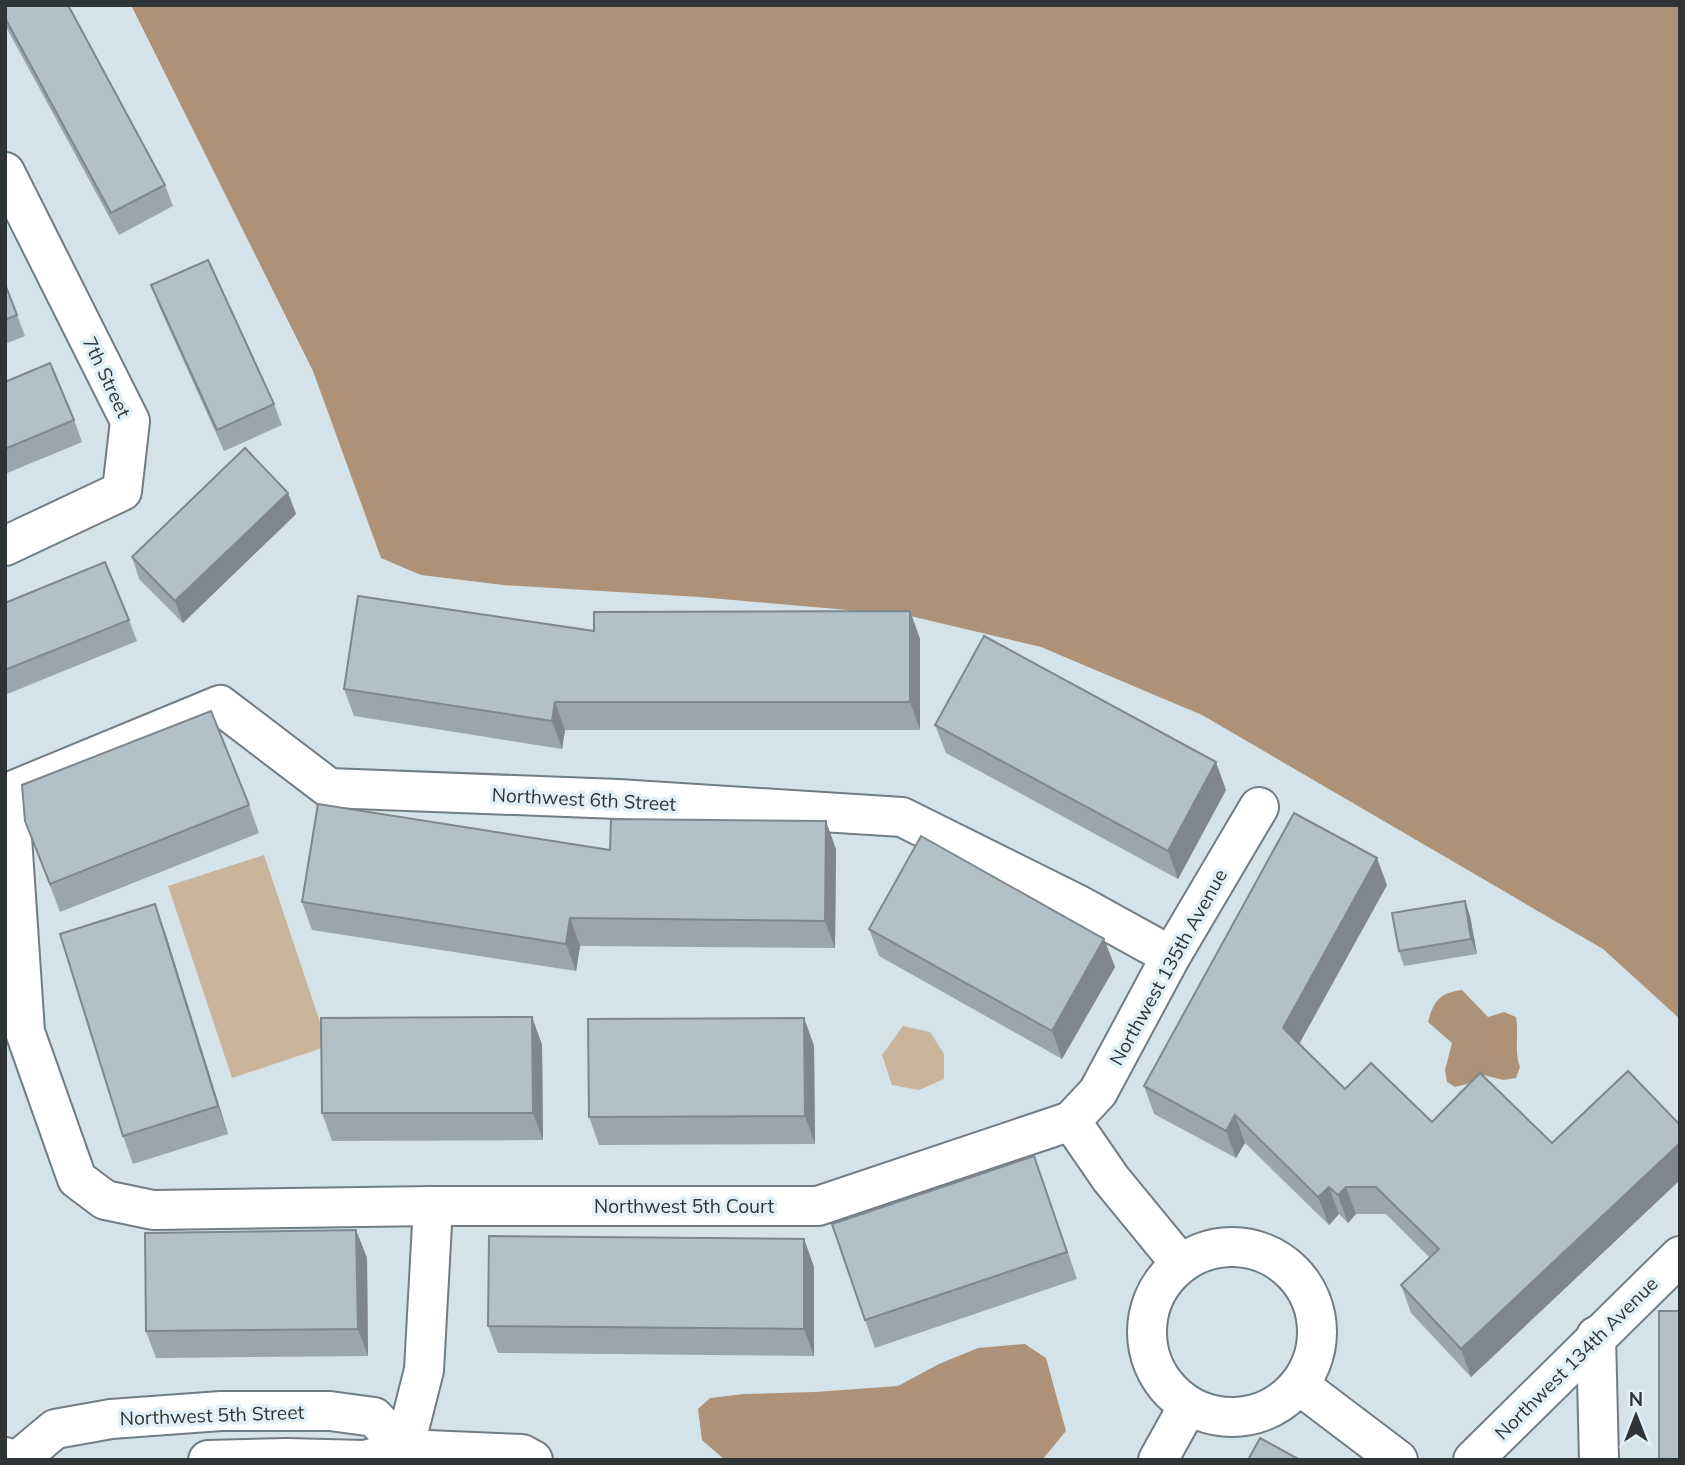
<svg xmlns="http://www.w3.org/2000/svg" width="1685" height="1465" font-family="Mulish,sans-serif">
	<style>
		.green { fill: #cbb49c }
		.water { fill: #ad9277 }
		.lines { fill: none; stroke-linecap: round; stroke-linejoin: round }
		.minor-casing { stroke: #707d84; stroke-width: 42 }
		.tertiary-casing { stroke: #707d84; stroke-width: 42 }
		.minor { stroke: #fff; stroke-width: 38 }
		.tertiary { stroke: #fff; stroke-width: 38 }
		.wall { fill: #99a6ac }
		.shaded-wall { fill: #7d878c }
		.building { fill: #b2c1c8; stroke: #7d878c; stroke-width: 2 }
		.labels { text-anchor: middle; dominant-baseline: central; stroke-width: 7; stroke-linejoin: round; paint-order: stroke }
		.street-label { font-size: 19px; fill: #2f3437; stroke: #e1f0f8 }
	</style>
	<rect width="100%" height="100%" fill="#d4e3ea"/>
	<g class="green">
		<path d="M 264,855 L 328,1046 L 232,1078 L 168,886 Z"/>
		<path d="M 903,1026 L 930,1032 L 944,1054 L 944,1079 L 919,1090 L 892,1085 L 882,1055 Z"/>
	</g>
	<g class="water">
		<path d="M 131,5 L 1680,5 L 1680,1019 L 1603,949 L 1202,715 L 1041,647 L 906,615 L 699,597 L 503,585 L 421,575 L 381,558 L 313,371 Z"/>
		<path d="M 1462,990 L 1488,1017 L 1504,1012 L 1516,1017 C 1519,1034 1514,1051 1520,1067 L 1516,1078 L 1503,1080 L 1484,1075 L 1467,1084 L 1455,1087 L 1447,1082 L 1445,1070 L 1452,1043 L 1428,1022 C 1434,1000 1440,993 1462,990 Z"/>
		<path d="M 1025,1344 L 1046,1358 L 1066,1431 L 1042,1460 L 725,1460 L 702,1440 L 698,1409 L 710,1398 L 744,1394 L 815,1392 L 898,1386 L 939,1364 L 978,1348 Z"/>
	</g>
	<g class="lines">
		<g class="minor-casing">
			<g id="minor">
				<path d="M 5,172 L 130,421 L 122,491 L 5,546"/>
				<path d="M 1171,956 L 1075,903 L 902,817 L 618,799 L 329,788 L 220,705 L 9,792 L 25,1032 L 77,1179 L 105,1200 L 153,1210 L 433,1206 L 818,1206 L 1071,1121 L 1111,1179 L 1180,1263"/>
				<path d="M 1071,1121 L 1098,1092 L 1171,956 L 1259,807"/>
				<circle cx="1232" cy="1332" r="85"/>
				<path d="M 1596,1336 L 1599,1460"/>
				<path d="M 1299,1385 L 1398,1460"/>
				<path d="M 18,1460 L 55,1429 L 111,1419 L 221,1411 L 330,1411 L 374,1417 L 404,1449"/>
				<path d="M 208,1460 L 286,1458 L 365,1460 L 404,1449 L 522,1454 L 533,1460"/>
				<path d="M 404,1460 L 404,1449 L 424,1370 L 433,1206"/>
				<path d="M 1158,1460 L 1188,1406"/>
				<path d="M 1473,1460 L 1680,1256"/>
			</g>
		</g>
		<g class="tertiary-casing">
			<path id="tertiary" d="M 5,1457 L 6,1460"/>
		</g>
		<use href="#minor" class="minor"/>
		<use href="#tertiary" class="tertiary"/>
	</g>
	<g class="wall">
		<path d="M 5,5 L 165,185 L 173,206 L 119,235 L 5,25 Z"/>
		<path d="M 5,284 L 25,336 L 5,344 Z"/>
		<path d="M 151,285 L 274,404 L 282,425 L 224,451 L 159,306 Z"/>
		<path d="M 5,382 L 74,420 L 82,442 L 5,474 Z"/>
		<path d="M 288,493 L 296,514 L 183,623 L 139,579 L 132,557 Z"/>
		<path d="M 5,603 L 129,620 L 137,641 L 5,695 Z"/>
		<path d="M 910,611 L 920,639 L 920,730 L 565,730 L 562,749 L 354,716 L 344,689 L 594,631 Z"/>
		<path d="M 935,725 L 1226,790 L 1178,879 L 946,753 Z"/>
		<path d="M 249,805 L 259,833 L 60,912 L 25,821 Z"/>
		<path d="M 836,849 L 835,948 L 580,946 L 576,971 L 312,930 L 302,902 L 610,850 Z"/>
		<path d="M 1387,885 L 1299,1044 L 1345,1089 L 1432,1122 L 1552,1143 L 1680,1125 L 1680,1180 L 1471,1377 L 1411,1313 L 1401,1285 L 1430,1258 L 1386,1214 L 1356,1214 L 1348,1223 L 1339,1214 L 1329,1225 L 1245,1143 L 1236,1158 L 1154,1114 L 1144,1086 Z"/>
		<path d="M 1465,901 L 1470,916 L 1477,954 L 1404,966 L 1399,951 Z"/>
		<path d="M 869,929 L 1104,939 L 1115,967 L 1062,1059 L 879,956 Z"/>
		<path d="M 165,932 L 228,1134 L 133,1164 L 123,1136 Z"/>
		<path d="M 532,1017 L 542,1045 L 543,1140 L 332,1141 L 322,1113 Z"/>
		<path d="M 804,1018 L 814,1046 L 815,1144 L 599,1145 L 589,1117 Z"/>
		<path d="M 1044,1183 L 1077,1279 L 875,1348 L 865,1320 Z"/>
		<path d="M 356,1230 L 367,1258 L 368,1356 L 156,1358 L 146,1331 Z"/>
		<path d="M 804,1239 L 814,1267 L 814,1356 L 498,1353 L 488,1326 Z"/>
	</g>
	<g class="shaded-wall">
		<path d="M 288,493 L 296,514 L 183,623 L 175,601 Z"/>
		<path d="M 910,611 L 920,639 L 920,730 L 910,702 Z"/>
		<path d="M 555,702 L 565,730 L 562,749 L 552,721 Z"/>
		<path d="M 1216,762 L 1226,790 L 1178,879 L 1168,851 Z"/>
		<path d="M 826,821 L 836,849 L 835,948 L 825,921 Z"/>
		<path d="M 1377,858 L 1387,885 L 1293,1055 L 1283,1028 Z"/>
		<path d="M 1465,901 L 1470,916 L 1477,954 L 1471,939 Z"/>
		<path d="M 155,904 L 165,932 L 228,1134 L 218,1106 Z"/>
		<path d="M 570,918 L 580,946 L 576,971 L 566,944 Z"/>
		<path d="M 1104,939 L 1115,967 L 1062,1059 L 1052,1031 Z"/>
		<path d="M 532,1017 L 542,1045 L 543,1140 L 533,1113 Z"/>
		<path d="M 804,1018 L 814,1046 L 815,1144 L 805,1116 Z"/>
		<path d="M 1235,1115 L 1245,1143 L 1236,1158 L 1226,1131 Z"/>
		<path d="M 1680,1143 L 1680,1180 L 1471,1377 L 1461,1349 Z"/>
		<path d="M 1329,1187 L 1339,1214 L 1329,1225 L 1318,1197 Z"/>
		<path d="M 1346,1187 L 1356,1214 L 1348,1223 L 1338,1195 Z"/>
		<path d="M 356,1230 L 367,1258 L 368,1356 L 358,1329 Z"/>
		<path d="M 804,1239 L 814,1267 L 814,1356 L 804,1329 Z"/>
	</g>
	<g class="building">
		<path d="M 5,5 L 68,5 L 165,185 L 111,213 L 5,18 Z"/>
		<path d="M 208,260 L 274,404 L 217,430 L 151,285 Z"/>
		<path d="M 5,284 L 17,315 L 5,320 Z"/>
		<path d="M 50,363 L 74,420 L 5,449 L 5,382 Z"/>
		<path d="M 245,448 L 288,493 L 175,601 L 132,557 Z"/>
		<path d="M 105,562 L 129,620 L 5,670 L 5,603 Z"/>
		<path d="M 358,596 L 594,631 L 594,612 L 910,611 L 910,702 L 555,702 L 552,721 L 344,689 Z"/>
		<path d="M 984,636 L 1216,762 L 1168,851 L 935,725 Z"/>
		<path d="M 211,711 L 249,805 L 50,884 L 25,821 L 22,785 Z"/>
		<path d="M 318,804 L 610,850 L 611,819 L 826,821 L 825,921 L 570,918 L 566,944 L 302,902 Z"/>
		<path d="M 1294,813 L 1377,858 L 1283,1028 L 1345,1089 L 1371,1063 L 1432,1122 L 1480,1073 L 1552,1143 L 1628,1071 L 1680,1125 L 1680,1143 L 1461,1349 L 1401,1285 L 1439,1249 L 1376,1187 L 1346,1187 L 1338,1195 L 1329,1187 L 1318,1197 L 1235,1115 L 1226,1131 L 1144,1086 Z"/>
		<path d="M 921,836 L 1104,939 L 1052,1031 L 869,929 Z"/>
		<path d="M 1465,901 L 1471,939 L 1399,951 L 1392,913 Z"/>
		<path d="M 155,904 L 218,1106 L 123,1136 L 60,934 Z"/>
		<path d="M 532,1017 L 533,1113 L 322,1113 L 321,1018 Z"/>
		<path d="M 804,1018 L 805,1116 L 589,1117 L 588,1019 Z"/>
		<path d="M 1034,1156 L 1067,1252 L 865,1320 L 832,1224 Z"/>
		<path d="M 356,1230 L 358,1329 L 146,1331 L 145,1233 Z"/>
		<path d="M 489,1236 L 804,1239 L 804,1329 L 488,1326 Z"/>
		<rect x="1659" y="1311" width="21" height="149"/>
		<path d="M 1260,1438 L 1300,1460 L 1248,1460 Z"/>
	</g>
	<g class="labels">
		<g class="street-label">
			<text transform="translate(107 377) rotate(65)">7th Street</text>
			<text transform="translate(584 799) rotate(3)">Northwest 6th Street</text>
			<text transform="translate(1168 967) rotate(-61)">Northwest 135th Avenue</text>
			<text x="684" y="1206">Northwest 5th Court</text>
			<text transform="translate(1576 1358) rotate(-45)">Northwest 134th Avenue</text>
			<text transform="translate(212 1415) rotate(-2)">Northwest 5th Street</text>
		</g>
	</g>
	<rect width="1685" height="1465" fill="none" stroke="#2f3437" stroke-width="14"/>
	<g transform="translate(1636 1416)" stroke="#e1f0f8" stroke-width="5" paint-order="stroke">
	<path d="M0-5L12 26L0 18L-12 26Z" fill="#2f3437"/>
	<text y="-10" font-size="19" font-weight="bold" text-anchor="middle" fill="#2f3437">N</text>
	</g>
</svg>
